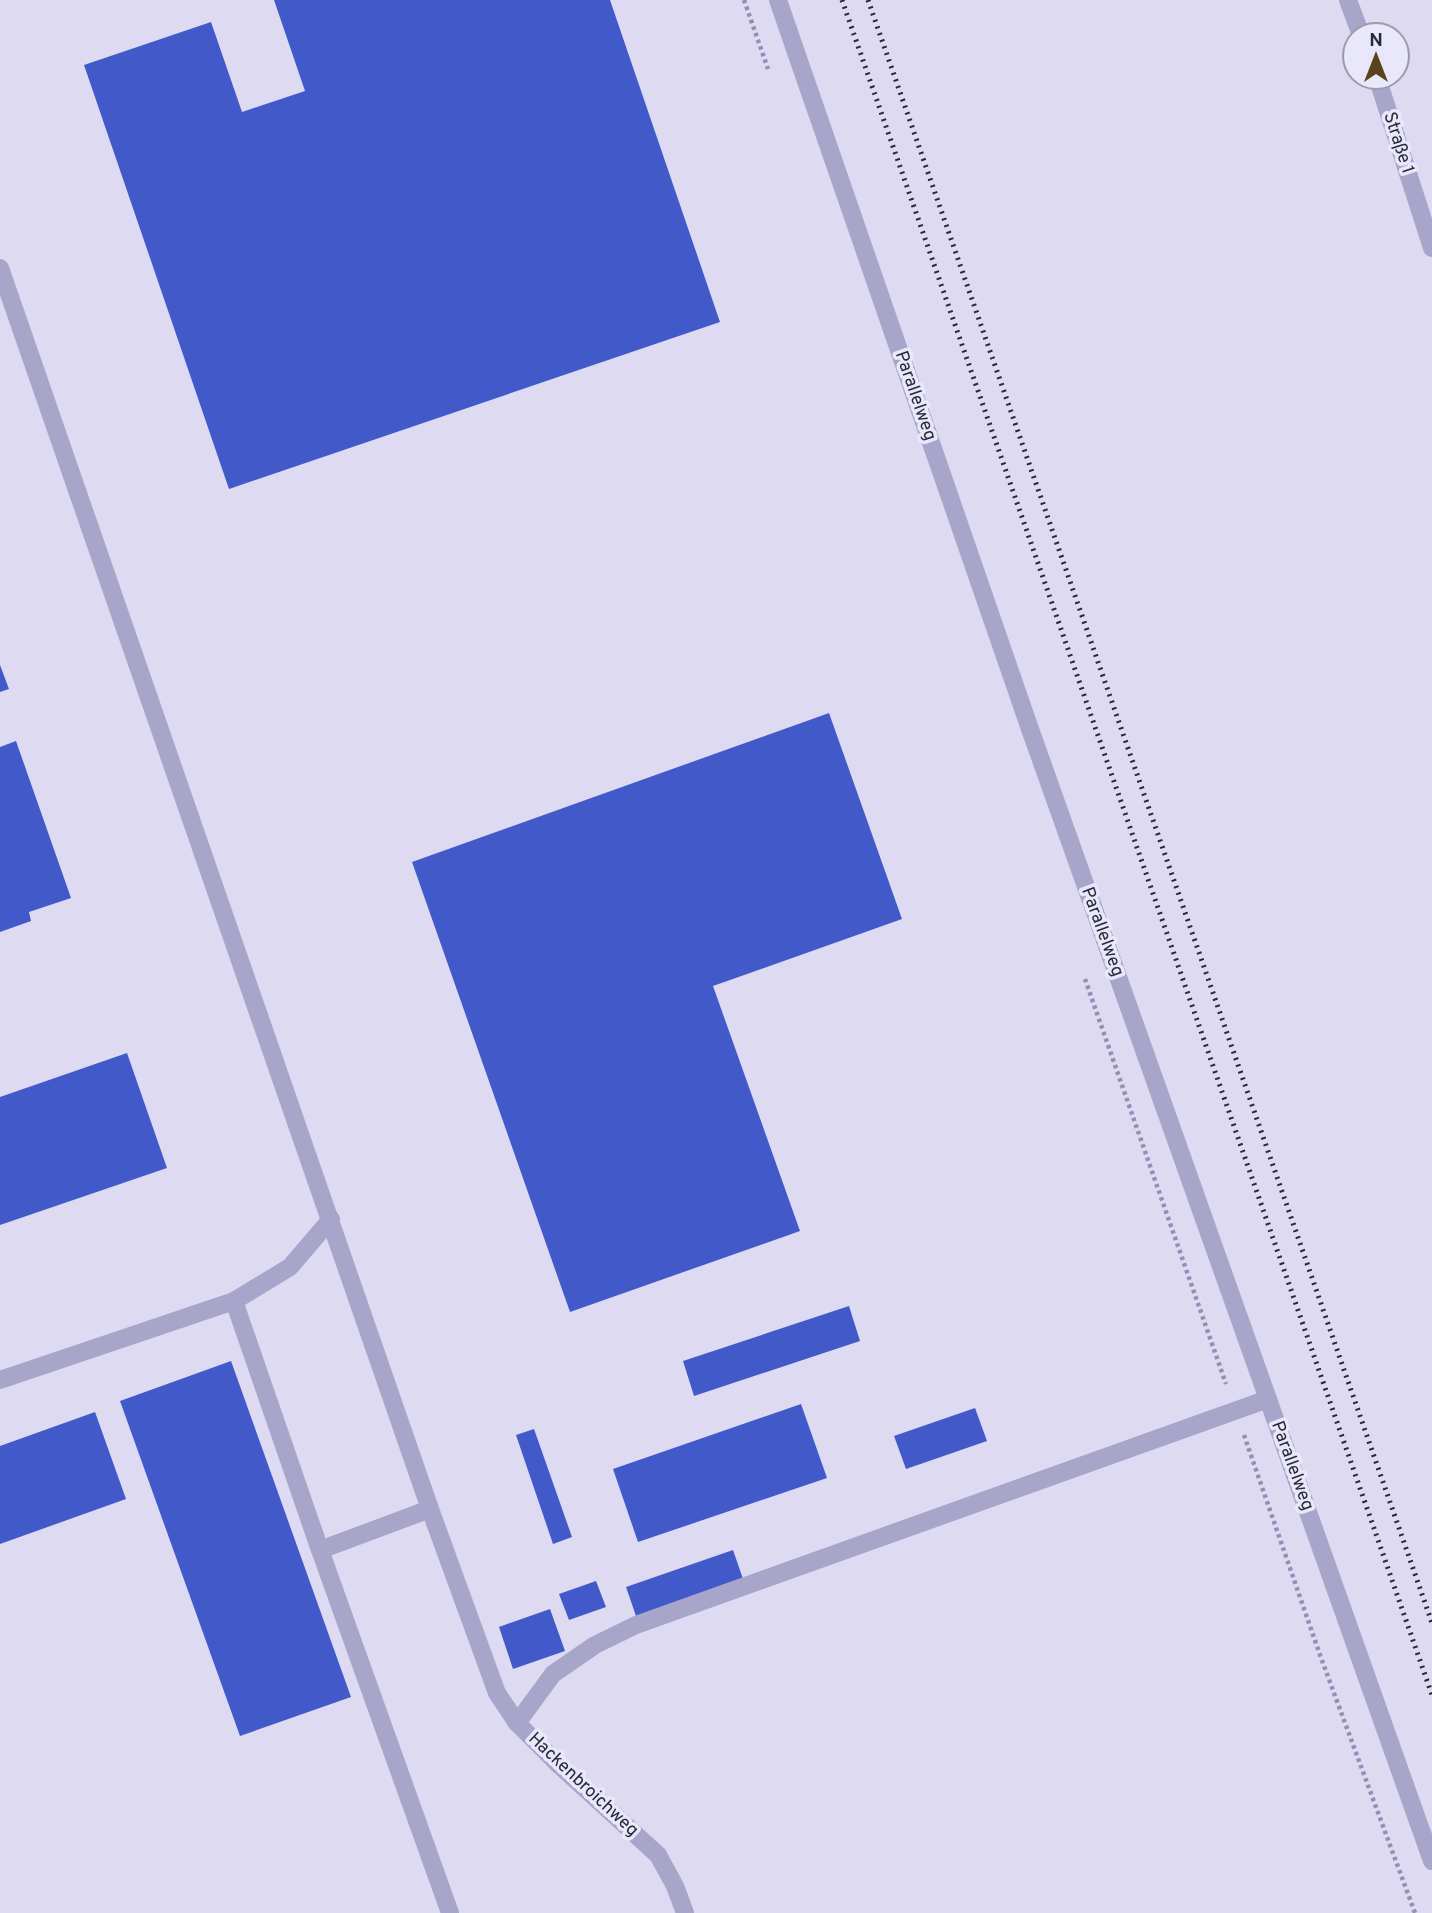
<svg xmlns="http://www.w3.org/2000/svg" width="1432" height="1913" font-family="Overpass,sans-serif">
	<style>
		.building { fill: #425ac9 }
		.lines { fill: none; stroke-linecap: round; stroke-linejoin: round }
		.path { stroke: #9090b6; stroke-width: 4.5; stroke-dasharray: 3.5 3.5; stroke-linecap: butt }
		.minor { stroke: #a7a6ca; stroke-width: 18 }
		.rail { stroke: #272936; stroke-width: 5; stroke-dasharray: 2 5; stroke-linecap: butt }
		.labels { text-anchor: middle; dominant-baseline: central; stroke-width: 7; stroke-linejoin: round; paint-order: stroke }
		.street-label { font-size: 18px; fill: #272936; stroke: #e9e7fa }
	</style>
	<rect width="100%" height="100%" fill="#dddaf2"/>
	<g class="building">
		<path d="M 274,0 L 610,0 L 720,322 L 229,489 L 84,65 L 211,22 L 242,112 L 305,91 Z"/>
		<path d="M 0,665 L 9,689 L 0,692 Z"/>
		<path d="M 829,713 L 902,919 L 713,986 L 800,1231 L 570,1312 L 412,862 Z"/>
		<path d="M 16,741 L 71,898 L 29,912 L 31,921 L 0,932 L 0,747 Z"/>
		<path d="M 127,1053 L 167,1168 L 0,1225 L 0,1097 Z"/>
		<path d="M 849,1306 L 860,1341 L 694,1396 L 683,1361 Z"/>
		<path d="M 231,1361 L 351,1697 L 240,1736 L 120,1401 Z"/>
		<path d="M 801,1404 L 827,1478 L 638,1542 L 613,1469 Z"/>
		<path d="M 975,1408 L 987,1441 L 906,1469 L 894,1436 Z"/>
		<path d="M 95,1412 L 126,1499 L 0,1544 L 0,1446 Z"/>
		<path d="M 534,1429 L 572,1537 L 553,1544 L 516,1435 Z"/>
		<path d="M 733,1550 L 744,1582 L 637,1619 L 626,1587 Z"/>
		<path d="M 596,1581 L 606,1607 L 569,1620 L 559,1594 Z"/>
		<path d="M 550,1609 L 565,1651 L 513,1669 L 499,1627 Z"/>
	</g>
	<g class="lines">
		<g class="path">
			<path d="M 744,0 L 768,69"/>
			<path d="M 1085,979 L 1226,1384"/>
			<path d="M 1244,1435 L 1320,1655 L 1415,1913"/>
		</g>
		<g class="minor">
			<path d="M 778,0 L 1030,729 L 1432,1861"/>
			<path d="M 1348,0 L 1361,35"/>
			<path d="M 1377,77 L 1432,248"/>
			<path d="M 0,268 L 430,1509 L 497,1693 L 517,1723 L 557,1763 L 658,1855 L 675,1886 L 685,1913"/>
			<path d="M 234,1301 L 320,1550"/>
			<path d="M 0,1380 L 234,1301 L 290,1267 L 331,1219"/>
			<path d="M 430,1509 L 320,1550 L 450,1913"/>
			<path d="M 517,1723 L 553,1674 L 595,1645 L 636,1625 L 1268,1399"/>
		</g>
		<g class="rail">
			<path d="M 842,0 L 1432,1695"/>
			<path d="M 868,0 L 1432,1623"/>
		</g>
	</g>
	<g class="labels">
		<g class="street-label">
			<text transform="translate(1398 143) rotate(72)">Straße 1</text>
			<text transform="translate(915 396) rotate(71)">Parallelweg</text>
			<text transform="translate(1102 932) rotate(70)">Parallelweg</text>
			<text transform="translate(1292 1466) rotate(70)">Parallelweg</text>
			<text transform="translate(583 1785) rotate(43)">Hackenbroichweg</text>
		</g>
	</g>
	<g transform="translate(1376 56)"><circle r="33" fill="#e9e7fa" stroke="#9b9bac" stroke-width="2"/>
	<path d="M0-5L12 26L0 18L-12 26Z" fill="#59431c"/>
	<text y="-10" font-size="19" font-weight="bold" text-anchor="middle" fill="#272936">N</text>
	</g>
</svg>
